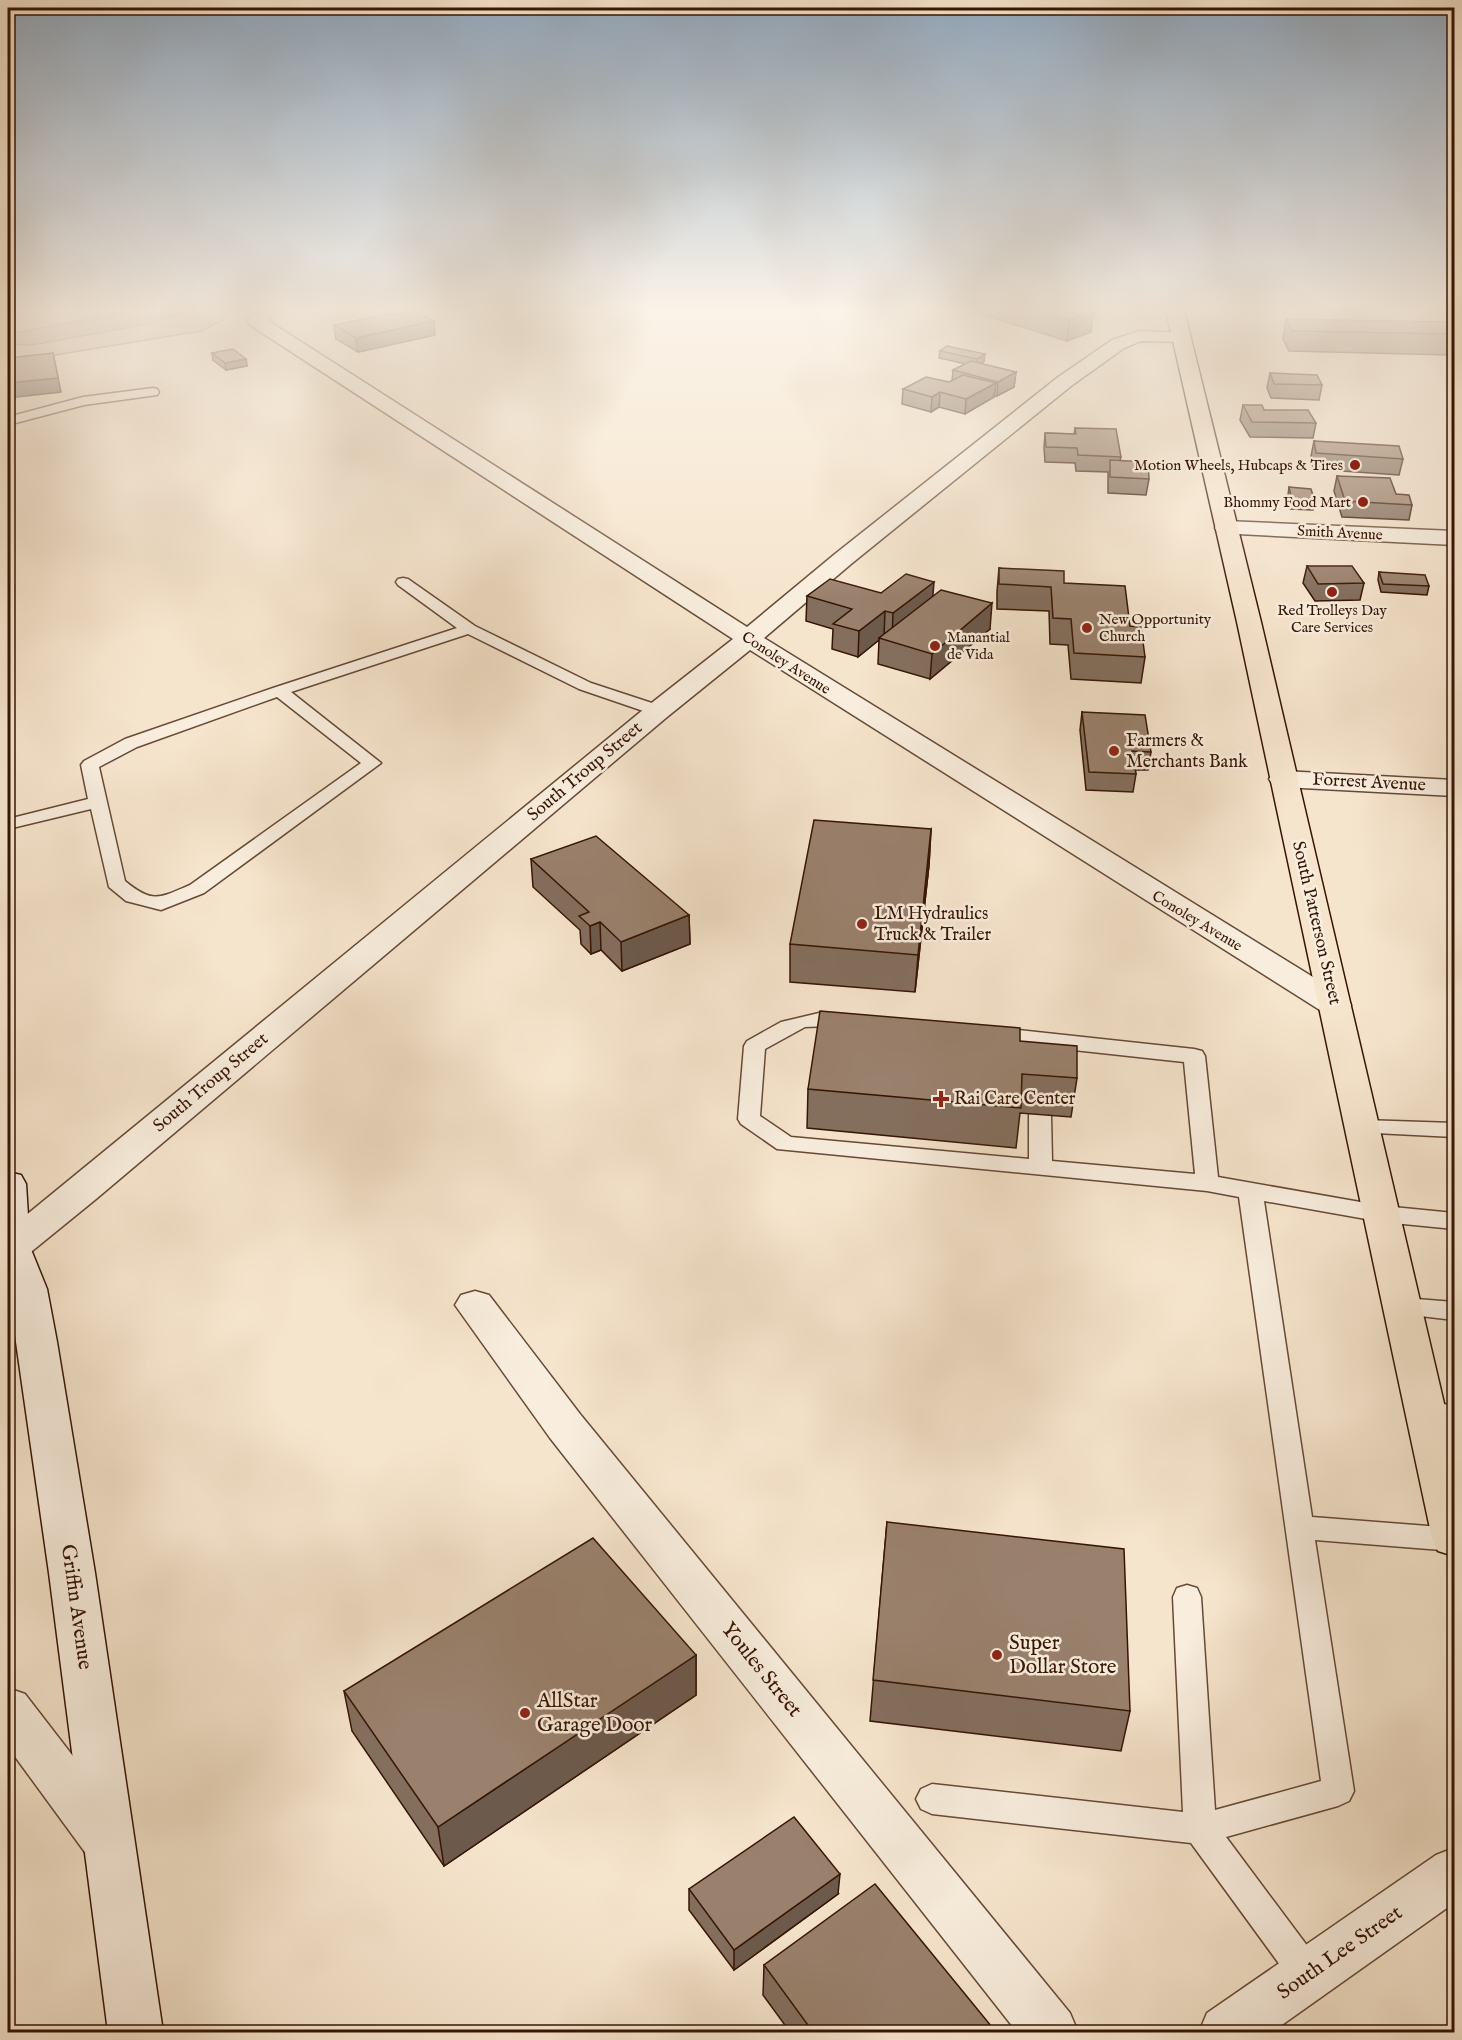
<svg xmlns="http://www.w3.org/2000/svg" width="1462" height="2040" font-family="'IM FELL English',serif">
	<style>
		.green { fill: #d5c2ab; stroke: #866c58; stroke-width: 1.5 }
		.water { fill: #b59e89; stroke: #826754; stroke-width: 1.5 }
		.lines { fill: none; stroke-linecap: round; stroke-linejoin: round }
		.service-casing { stroke: #664936; stroke-width: 3 }
		.minor-casing { stroke: #664936; stroke-width: 3 }
		.tertiary-casing { stroke: #664936; stroke-width: 3 }
		.secondary-casing { stroke: #361504; stroke-width: 3 }
		.primary-casing { stroke: #361504; stroke-width: 3 }
		.service { fill: #f9eede; fill-rule: evenodd }
		.minor { fill: #f9eede; fill-rule: evenodd }
		.tertiary { fill: #f9eede; fill-rule: evenodd }
		.secondary { fill: #f9eede; fill-rule: evenodd }
		.primary { fill: #f6e5cd; fill-rule: evenodd }
		.wall { fill: #846f5e; stroke: #361504; stroke-width: 1.5 }
		.shaded-wall { fill: #6c5a4c; stroke: #361504; stroke-width: 1.5 }
		.building { fill: #9a816d; stroke: #361504; stroke-width: 1.5 }
		.poi-dot { fill: #8f2418; stroke: #f9eede; stroke-width: 2 }
		.labels { text-anchor: middle; dominant-baseline: central; stroke-width: 5; stroke-linejoin: round; paint-order: stroke }
		.far-poi-label { font-size: 15px; fill: #361504; stroke: #f9eede; text-anchor: end }
		.far-street-label { font-size: 15px; fill: #361504; stroke: #f9eede }
		.poi-label { font-size: 18px; fill: #361504; stroke: #f9eede; text-anchor: start }
		.street-label { font-size: 18px; fill: #361504; stroke: #f9eede }
		.near-street-label { font-size: 21px; fill: #361504; stroke: #f9eede }
		.near-poi-label { font-size: 21px; fill: #361504; stroke: #f9eede; text-anchor: start }
	</style>
	<rect width="100%" height="100%" fill="#f6e5cd"/>
	<filter id="stains"><feTurbulence type="fractalNoise" baseFrequency=".00333" numOctaves="4"/><feColorMatrix values="0 0 0 0 .2 0 0 0 0 .09 0 0 0 0 .02 0 0 0 .5 -.17"/></filter>
	<radialGradient id="worn" r=".72"><stop offset=".6" stop-color="#630" stop-opacity="0"/><stop offset="1" stop-color="#630" stop-opacity=".3"/></radialGradient>
	<path class="green" d="M 8,310 L 230,310 L 223,320 L 201,331 L 25,360 L 8,370 Z"/>
	<path class="water" d="M 137,310 L 189,310 L 148,324 L 32,345 L 8,344 L 8,334 Z"/>
	<g class="lines">
		<g class="service-casing">
			<g id="service">
				<path d="M 153,388 L 157,389 L 159,392 L 157,395 L 84,405 L 8,425 L 8,417 L 83,397 Z"/>
				<path d="M 403,578 L 408,579 L 475,626 L 591,683 L 664,707 L 666,711 L 658,716 L 579,689 L 468,634 L 291,692 L 381,763 L 204,893 L 161,910 L 126,901 L 109,887 L 91,809 L 8,829 L 8,819 L 88,799 L 81,765 L 84,761 L 125,739 L 273,688 L 457,628 L 398,585 L 396,582 L 398,579 ZM 277,697 L 361,763 L 190,885 C 159,898 153,904 125,881 L 99,767 L 137,747 Z"/>
				<path d="M 819,1013 L 854,1015 L 858,1020 L 854,1025 L 805,1027 L 765,1049 L 760,1116 L 791,1137 L 1029,1159 L 1029,1115 L 1032,1110 L 1040,1108 L 1048,1110 L 1051,1115 L 1052,1161 L 1195,1174 L 1184,1062 L 991,1041 L 984,1039 L 980,1034 L 984,1029 L 991,1027 L 1194,1049 L 1202,1051 L 1205,1056 L 1218,1177 L 1383,1206 L 1454,1213 L 1454,1229 L 1383,1222 L 1264,1201 L 1312,1517 L 1454,1528 L 1454,1551 L 1315,1540 L 1354,1791 L 1349,1801 L 1338,1806 L 1226,1837 L 1320,1963 L 1325,1975 L 1320,1987 L 1308,1992 L 1296,1987 L 1191,1843 L 932,1814 L 921,1809 L 916,1799 L 921,1789 L 932,1784 L 1183,1812 L 1173,1597 L 1177,1588 L 1187,1585 L 1197,1588 L 1201,1597 L 1215,1810 L 1321,1781 L 1239,1197 L 1207,1191 L 777,1149 L 741,1124 L 738,1119 L 744,1046 L 747,1041 L 781,1022 Z"/>
				<path d="M 1363,1120 L 1454,1123 L 1454,1137 L 1355,1132 L 1352,1127 L 1355,1122 Z"/>
				<path d="M 1404,1298 L 1454,1302 L 1454,1320 L 1395,1313 L 1392,1307 L 1395,1301 Z"/>
				<path d="M 1428,1403 L 1454,1405 L 1454,1425 L 1419,1420 L 1415,1413 L 1419,1406 Z"/>
			</g>
		</g>
		<g class="minor-casing">
			<g id="minor">
				<path d="M 258,310 L 278,310 L 267,320 L 747,627 L 835,554 L 1057,378 L 1112,340 L 1139,331 L 1187,333 L 1190,337 L 1187,341 L 1181,342 L 1141,341 L 1124,348 L 1071,386 L 851,564 L 764,638 L 1347,998 L 1351,1005 L 1347,1012 L 1335,1015 L 1323,1012 L 750,650 L 667,717 L 96,1199 L 21,1260 L 8,1263 L 8,1230 L 649,705 L 733,639 L 250,325 L 247,321 Z"/>
				<path d="M 1226,521 L 1454,531 L 1454,545 L 1218,533 L 1215,528 L 1218,523 Z"/>
				<path d="M 1283,771 L 1454,780 L 1454,796 L 1283,787 L 1273,785 L 1269,779 L 1273,773 Z"/>
				<path d="M 475,1291 L 489,1295 L 580,1414 L 1070,2013 L 1078,2032 L 1017,2032 L 550,1438 L 455,1305 L 461,1295 Z"/>
				<path d="M 8,1688 L 25,1694 L 123,1821 L 130,1838 L 123,1855 L 105,1862 L 87,1855 L 8,1747 Z"/>
			</g>
		</g>
		<g class="tertiary-casing">
			<path id="tertiary" d="M 1454,1848 L 1454,1903 L 1272,2032 L 1199,2032 L 1207,2013 L 1436,1855 Z"/>
		</g>
		<g class="secondary-casing">
			<path id="secondary" d="M 8,1172 L 21,1175 L 26,1184 L 30,1247 L 47,1289 L 57,1342 L 95,1573 L 163,2032 L 108,2032 L 49,1573 L 8,1286 Z"/>
		</g>
		<g class="primary-casing">
			<path id="primary" d="M 1166,310 L 1184,310 L 1261,622 L 1454,1446 L 1454,1556 L 1438,1551 L 1432,1538 L 1237,622 Z"/>
		</g>
		<use href="#service" class="service"/>
		<use href="#minor" class="minor"/>
		<use href="#tertiary" class="tertiary"/>
		<use href="#secondary" class="secondary"/>
		<use href="#primary" class="primary"/>
	</g>
	<g class="wall">
		<path d="M 971,310 L 1088,310 L 1093,312 L 1091,332 L 1067,341 L 971,311 Z"/>
		<path d="M 1286,319 L 1455,334 L 1455,337 L 1450,355 L 1289,351 L 1283,339 Z"/>
		<path d="M 334,325 L 435,335 L 358,352 L 336,339 Z"/>
		<path d="M 947,346 L 984,361 L 981,364 L 1016,372 L 1014,387 L 997,396 L 995,396 L 994,397 L 965,414 L 939,407 L 931,412 L 902,404 L 903,389 L 949,382 L 952,381 L 953,370 L 966,364 L 939,358 L 940,351 Z"/>
		<path d="M 212,353 L 246,359 L 247,366 L 226,370 L 213,360 Z"/>
		<path d="M 1270,373 L 1322,385 L 1319,400 L 1271,398 L 1267,388 Z"/>
		<path d="M 1243,405 L 1316,423 L 1313,438 L 1250,437 L 1240,420 Z"/>
		<path d="M 1075,428 L 1121,457 L 1120,460 L 1149,479 L 1146,495 L 1108,493 L 1108,472 L 1076,471 L 1075,463 L 1045,462 L 1044,448 L 1045,433 L 1074,434 Z"/>
		<path d="M 1314,441 L 1403,459 L 1399,475 L 1313,469 L 1311,456 Z"/>
		<path d="M 1337,476 L 1396,494 L 1412,505 L 1409,520 L 1342,517 L 1334,491 Z"/>
		<path d="M 1289,487 L 1315,502 L 1313,510 L 1290,509 L 1288,495 Z"/>
		<path d="M 1307,566 L 1364,583 L 1360,600 L 1315,601 L 1303,583 Z"/>
		<path d="M 999,568 L 1064,583 L 1130,626 L 1145,657 L 1141,683 L 1071,679 L 1068,645 L 1050,644 L 1049,611 L 997,609 L 997,592 Z"/>
		<path d="M 1379,572 L 1429,586 L 1427,595 L 1381,592 L 1378,580 Z"/>
		<path d="M 881,593 L 933,596 L 990,629 L 930,679 L 878,664 L 879,640 L 858,657 L 832,649 L 833,629 L 806,621 L 807,596 Z"/>
		<path d="M 1082,712 L 1151,752 L 1148,770 L 1135,770 L 1136,774 L 1133,792 L 1086,790 L 1080,730 Z"/>
		<path d="M 931,829 L 929,865 L 915,992 L 790,982 L 790,944 Z"/>
		<path d="M 531,859 L 689,915 L 690,944 L 622,971 L 601,950 L 591,954 L 581,944 L 580,930 L 533,887 Z"/>
		<path d="M 1020,1041 L 1077,1078 L 1071,1117 L 1020,1113 L 1016,1148 L 807,1128 L 808,1089 Z"/>
		<path d="M 887,1522 L 1130,1711 L 1121,1751 L 870,1721 Z"/>
		<path d="M 696,1655 L 696,1695 L 444,1866 L 352,1731 L 344,1691 Z"/>
		<path d="M 689,1889 L 838,1894 L 734,1970 L 689,1910 Z"/>
		<path d="M 764,1965 L 996,2032 L 790,2032 L 763,1995 Z"/>
	</g>
	<g class="shaded-wall">
		<path d="M 1093,312 L 1091,332 L 1067,341 L 1069,320 Z"/>
		<path d="M 434,321 L 435,335 L 358,352 L 356,338 Z"/>
		<path d="M 53,353 L 61,392 L 8,398 L 8,383 Z"/>
		<path d="M 985,354 L 984,361 L 977,366 L 977,359 Z"/>
		<path d="M 246,359 L 247,366 L 226,370 L 225,363 Z"/>
		<path d="M 1016,372 L 1014,387 L 997,396 L 998,382 Z"/>
		<path d="M 996,383 L 994,397 L 965,414 L 966,399 Z"/>
		<path d="M 940,392 L 939,407 L 931,412 L 932,397 Z"/>
		<path d="M 934,582 L 932,606 L 892,639 L 893,613 Z"/>
		<path d="M 992,603 L 990,629 L 930,679 L 932,654 Z"/>
		<path d="M 885,611 L 884,636 L 879,638 L 879,640 L 858,657 L 859,631 Z"/>
		<path d="M 931,829 L 929,865 L 915,992 L 918,955 Z"/>
		<path d="M 689,915 L 690,944 L 622,971 L 621,942 Z"/>
		<path d="M 600,922 L 601,950 L 591,954 L 590,926 Z"/>
		<path d="M 696,1655 L 696,1695 L 444,1866 L 438,1827 Z"/>
		<path d="M 840,1874 L 838,1894 L 734,1970 L 734,1950 Z"/>
	</g>
	<g class="building">
		<path d="M 1035,310 L 1088,310 L 1093,312 L 1069,320 Z"/>
		<path d="M 415,311 L 434,321 L 356,338 L 334,325 L 392,313 L 396,315 Z"/>
		<path d="M 1286,319 L 1446,322 L 1455,334 L 1292,331 Z"/>
		<path d="M 947,346 L 985,354 L 977,359 L 940,351 Z"/>
		<path d="M 233,349 L 246,359 L 225,363 L 212,353 Z"/>
		<path d="M 53,353 L 58,378 L 8,383 L 8,358 Z"/>
		<path d="M 971,361 L 1016,372 L 998,382 L 953,370 Z"/>
		<path d="M 1270,373 L 1317,375 L 1322,385 L 1274,384 Z"/>
		<path d="M 963,375 L 996,383 L 966,399 L 940,392 L 932,397 L 903,389 L 926,377 L 949,382 Z"/>
		<path d="M 1243,405 L 1262,405 L 1264,410 L 1308,410 L 1316,423 L 1252,422 Z"/>
		<path d="M 1075,428 L 1116,429 L 1121,457 L 1078,455 L 1077,448 L 1046,447 L 1045,433 L 1076,434 Z"/>
		<path d="M 1314,441 L 1399,446 L 1403,459 L 1316,453 Z"/>
		<path d="M 1110,460 L 1148,462 L 1149,479 L 1110,477 Z"/>
		<path d="M 1337,476 L 1390,478 L 1396,494 L 1409,495 L 1412,505 L 1345,501 Z"/>
		<path d="M 1289,487 L 1311,489 L 1315,502 L 1292,501 Z"/>
		<path d="M 1307,566 L 1352,566 L 1364,583 L 1318,584 Z"/>
		<path d="M 999,568 L 1064,571 L 1064,583 L 1125,586 L 1130,626 L 1141,627 L 1145,657 L 1074,653 L 1071,619 L 1053,618 L 1051,587 L 999,584 Z"/>
		<path d="M 1379,572 L 1425,575 L 1429,586 L 1383,584 Z"/>
		<path d="M 906,574 L 934,582 L 893,613 L 885,611 L 859,631 L 833,624 L 852,609 L 807,596 L 830,579 L 881,593 Z"/>
		<path d="M 941,590 L 992,603 L 932,654 L 879,638 Z"/>
		<path d="M 1082,712 L 1145,715 L 1151,752 L 1132,751 L 1136,774 L 1089,772 Z"/>
		<path d="M 814,820 L 931,829 L 918,955 L 790,944 Z"/>
		<path d="M 596,836 L 689,915 L 621,942 L 600,922 L 590,926 L 579,916 L 589,912 L 531,859 Z"/>
		<path d="M 820,1011 L 1020,1028 L 1020,1041 L 1077,1046 L 1077,1078 L 1022,1074 L 1021,1108 L 808,1089 Z"/>
		<path d="M 887,1522 L 1124,1549 L 1130,1711 L 873,1680 Z"/>
		<path d="M 593,1538 L 696,1655 L 438,1827 L 344,1691 Z"/>
		<path d="M 794,1817 L 840,1874 L 734,1950 L 689,1889 Z"/>
		<path d="M 875,1884 L 996,2032 L 813,2032 L 764,1965 Z"/>
		<path d="M 766,2026 L 770,2032 L 757,2032 Z"/>
	</g>
	<linearGradient id="sky" x2="0" y2="1"><stop stop-color="#93abc2"/><stop offset="0.52" stop-color="#fbf3e8"/><stop offset="1" stop-color="#fbf3e8" stop-opacity="0"/></linearGradient>
	<rect width="1462" height="596" fill="url(#sky)"/>
	<g class="poi-dot">
		<circle cx="1355" cy="465" r="6"/>
		<circle cx="1363" cy="502" r="6"/>
		<circle cx="1332" cy="592" r="6"/>
		<circle cx="1087" cy="628" r="6"/>
		<circle cx="935" cy="646" r="6"/>
		<circle cx="1114" cy="751" r="6"/>
		<circle cx="862" cy="924" r="6"/>
		<path d="M938 1090h6v6h6v6h-6v6h-6v-6h-6v-6h6z"/>
		<circle cx="997" cy="1655" r="6"/>
		<circle cx="525" cy="1713" r="6"/>
	</g>
	<g class="labels">
		<g class="far-poi-label">
			<text x="1343" y="465">Motion Wheels, Hubcaps &amp; Tires</text>
			<text x="1351" y="502">Bhommy Food Mart</text>
			<text x="1332" y="610" text-anchor="middle">Red Trolleys Day<tspan x="1332" dy="17">Care Services</tspan></text>
			<text x="1099" y="619" text-anchor="start">New Opportunity<tspan x="1099" dy="17">Church</tspan></text>
			<text x="947" y="637" text-anchor="start">Manantial<tspan x="947" dy="17">de Vida</tspan></text>
		</g>
		<g class="far-street-label">
			<text transform="translate(1340 533) rotate(3)">Smith Avenue</text>
			<text transform="translate(786 663) rotate(33)">Conoley Avenue</text>
			<text transform="translate(1197 921) rotate(31)">Conoley Avenue</text>
		</g>
		<g class="poi-label">
			<text x="1126" y="741">Farmers &amp;<tspan x="1126" dy="21">Merchants Bank</tspan></text>
			<text x="874" y="914">LM Hydraulics<tspan x="874" dy="21">Truck &amp; Trailer</tspan></text>
			<text x="954" y="1099">Rai Care Center</text>
		</g>
		<g class="street-label">
			<text transform="translate(585 772) rotate(-40)">South Troup Street</text>
			<text transform="translate(1369 783) rotate(3)">Forrest Avenue</text>
			<text transform="translate(1316 923) rotate(77)">South Patterson Street</text>
			<text transform="translate(211 1083) rotate(-40)">South Troup Street</text>
		</g>
		<g class="near-street-label">
			<text transform="translate(76 1607) rotate(82)">Griffin Avenue</text>
			<text transform="translate(761 1670) rotate(51)">Youles Street</text>
			<text transform="translate(1340 1953) rotate(-35)">South Lee Street</text>
		</g>
		<g class="near-poi-label">
			<text x="1009" y="1643">Super<tspan x="1009" dy="24">Dollar Store</tspan></text>
			<text x="537" y="1701">AllStar<tspan x="537" dy="24">Garage Door</tspan></text>
		</g>
	</g>
	<rect width="1462" height="2040" fill="none" stroke="#f6e5cd" stroke-width="30"/>
	<rect x="9" y="9" width="1444" height="2022" fill="none" stroke="#361504" stroke-width="3"/>
	<rect x="15" y="15" width="1432" height="2010" fill="none" stroke="#361504" stroke-width="1.5"/>
	<rect width="100%" height="100%" filter="url(#stains)"/>
	<rect width="100%" height="100%" fill="url(#worn)"/>
</svg>
